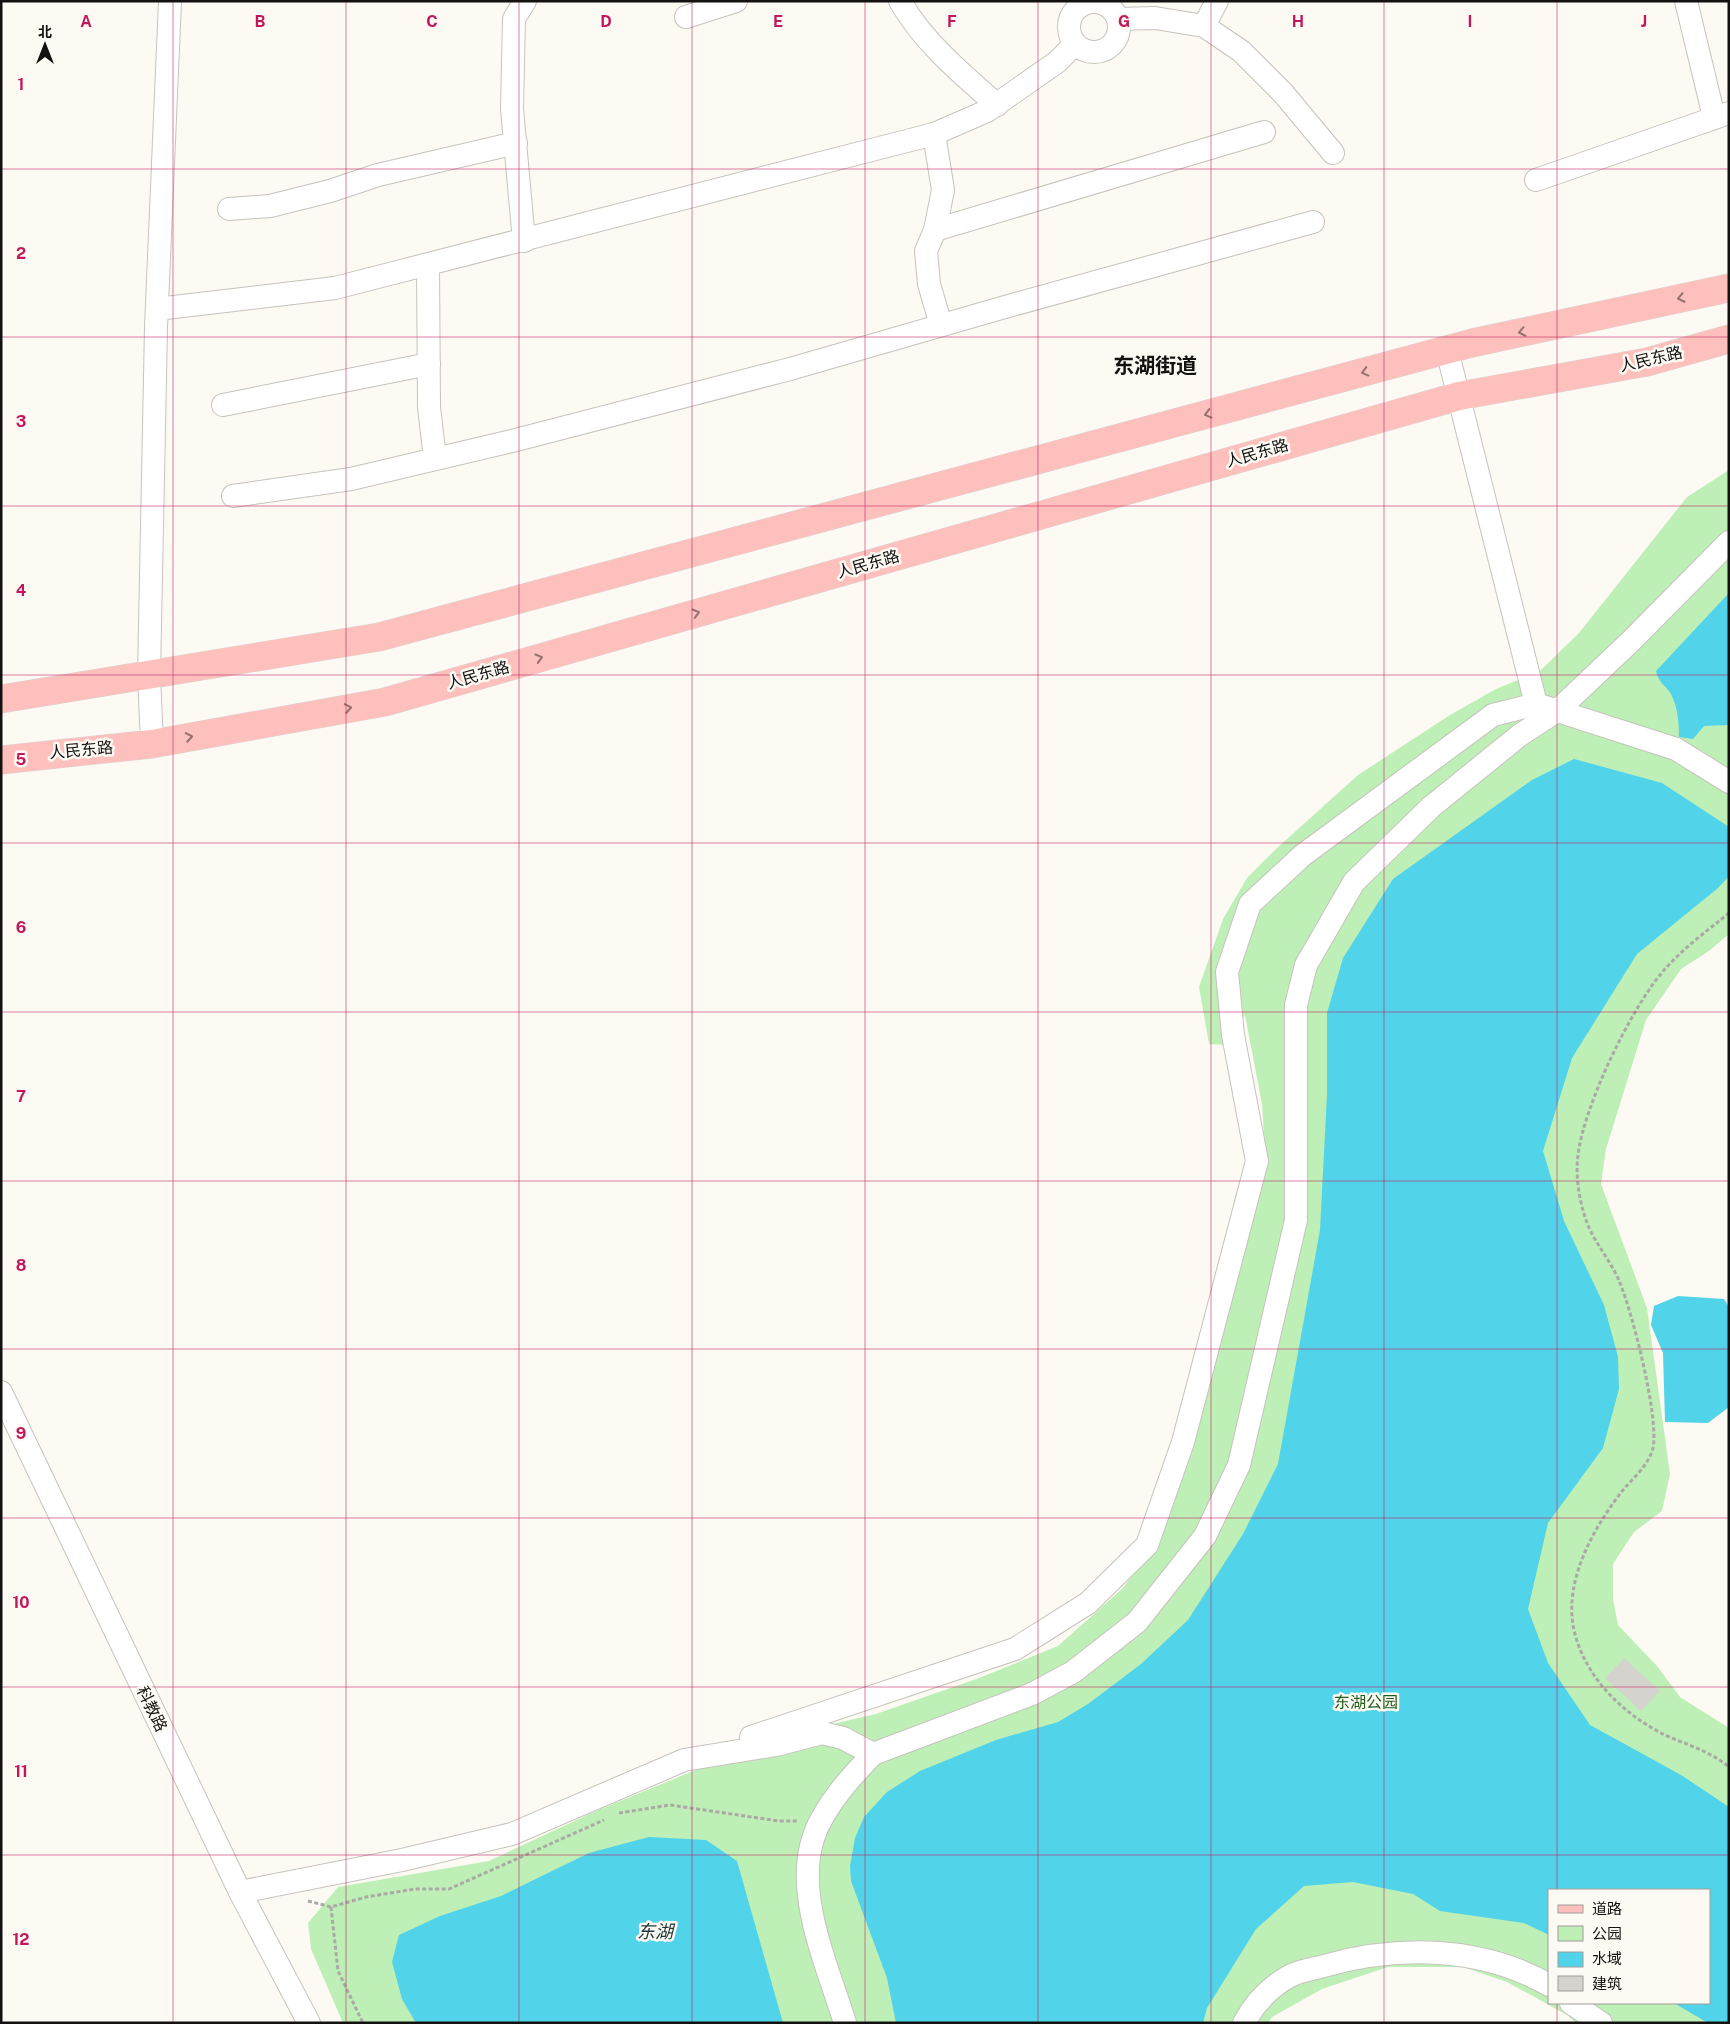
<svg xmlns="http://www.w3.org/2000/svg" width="1730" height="2024" font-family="'Public Sans','Noto Sans SC',sans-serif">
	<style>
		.green { fill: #bdefb6; fill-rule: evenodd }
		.water { fill: #51d3e9 }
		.building { fill: #d5d3cd }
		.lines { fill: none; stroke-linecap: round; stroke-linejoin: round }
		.minor-casing { stroke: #c6c3bd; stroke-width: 24 }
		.primary-casing { stroke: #d9d9d9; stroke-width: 29 }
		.path { stroke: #aba9a4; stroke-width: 3; stroke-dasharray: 4 2.5; stroke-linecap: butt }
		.minor { stroke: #fff; stroke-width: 22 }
		.primary { stroke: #fdc0bc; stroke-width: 28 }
		.oneway { stroke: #94726f }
		.grid { fill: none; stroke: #c2185b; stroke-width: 1; stroke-opacity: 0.55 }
		.labels { text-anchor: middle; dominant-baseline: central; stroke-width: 5; stroke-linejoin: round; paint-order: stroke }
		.street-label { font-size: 16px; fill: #131210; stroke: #fdfaf4 }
		.park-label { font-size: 16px; fill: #215d1a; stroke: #fdfaf4 }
		.water-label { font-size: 18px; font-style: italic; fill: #1f363a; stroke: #fdfaf4 }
		.district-label { font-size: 21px; font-weight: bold; fill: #131210; stroke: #fdfaf4 }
		.grid-label { font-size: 16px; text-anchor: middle; font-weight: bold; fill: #c2185b; stroke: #fdfaf4; stroke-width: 5; stroke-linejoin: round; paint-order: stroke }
	</style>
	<rect width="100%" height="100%" fill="#fdfaf4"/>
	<path class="green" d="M 1729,470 L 1729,934 L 1709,951 L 1681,969 L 1646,1020 L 1606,1149 L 1601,1184 L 1647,1308 L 1670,1474 L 1662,1511 L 1634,1532 L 1613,1564 L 1613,1599 L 1618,1625 L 1657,1666 L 1680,1697 L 1729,1728 L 1729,2023 L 1576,2023 L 1567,2015 L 1507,1982 L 1463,1967 L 1388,1967 L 1322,1989 L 1272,2017 L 1268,2023 L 343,2023 L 311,1949 L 308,1923 L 338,1887 L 489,1861 L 596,1811 L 776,1737 L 876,1714 L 979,1678 L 1058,1646 L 1122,1589 L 1162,1536 L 1190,1451 L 1266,1164 L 1262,1104 L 1245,1015 L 1226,1045 L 1209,1044 L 1199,987 L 1223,919 L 1247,878 L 1276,849 L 1358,775 L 1450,715 L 1496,689 L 1540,671 L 1579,633 L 1687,497 ZM 1549,1890 L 1709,1890 L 1709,2003 L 1549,2003 Z"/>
	<g class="water">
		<path d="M 1729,593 L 1729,725 L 1704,726 L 1693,739 L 1679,737 C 1679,722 1678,708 1671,694 C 1665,684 1659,684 1656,671 Z"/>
		<path d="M 1574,759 L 1662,783 L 1729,827 L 1729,876 L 1718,888 L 1637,954 L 1572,1058 L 1543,1151 L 1564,1221 L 1604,1305 L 1618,1357 L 1619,1389 L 1603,1448 L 1548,1523 L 1528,1609 L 1548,1663 L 1590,1725 L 1681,1775 L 1729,1807 L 1729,2023 L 1708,2023 L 1674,2003 L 1709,2003 L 1709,1890 L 1549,1890 L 1549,1935 L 1524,1923 L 1440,1911 L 1413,1894 L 1353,1882 L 1304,1886 L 1256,1929 L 1207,2008 L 1203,2023 L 896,2023 L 887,1978 L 851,1881 L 850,1866 L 855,1838 L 864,1817 L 887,1792 L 920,1771 L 996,1740 L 1058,1722 L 1088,1704 L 1141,1664 L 1188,1620 L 1243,1534 L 1278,1464 L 1320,1230 L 1327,1095 L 1327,1013 L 1343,958 L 1393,879 L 1532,780 Z"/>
		<path d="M 1678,1296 L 1724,1299 L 1729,1307 L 1729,1407 L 1708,1423 L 1665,1422 L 1663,1353 L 1651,1325 L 1654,1306 Z"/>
		<path d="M 649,1837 L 706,1840 L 737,1861 L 783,2023 L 416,2023 L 402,1999 L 392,1962 L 399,1935 L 440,1916 L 501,1896 L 589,1853 Z"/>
	</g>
	<path class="building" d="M 1624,1658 L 1660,1691 L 1641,1711 L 1605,1678 Z"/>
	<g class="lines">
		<g class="minor-casing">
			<g id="minor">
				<path d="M 900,1 C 923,42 962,74 997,105"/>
				<path d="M 1686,1 L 1714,117"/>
				<circle cx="1094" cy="27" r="25"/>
				<path d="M 686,17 L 736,1"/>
				<path d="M 1118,19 L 1155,18 L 1204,26 L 1241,51 L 1283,93 L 1333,153"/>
				<path d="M 1204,26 L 1217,1"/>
				<path d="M 934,134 L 943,190 L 935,230 L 926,251 L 929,284 L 941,325"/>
				<path d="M 1536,180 L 1729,113"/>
				<path d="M 229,209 L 270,206 L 330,191 L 378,175 L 516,143"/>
				<path d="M 935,230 L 1264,132"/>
				<path d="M 524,241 L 512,109 L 514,19 L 525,1"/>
				<path d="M 428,265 L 429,407 L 435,459"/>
				<path d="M 157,309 L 335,288 L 934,134 L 987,111 L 1057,62 L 1075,44"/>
				<path d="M 1447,350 L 1536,704"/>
				<path d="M 223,405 L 429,364"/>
				<path d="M 233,496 L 351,479 L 512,441 L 790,369 L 1005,307 L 1313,222"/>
				<path d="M 152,744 L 149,675 L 156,327 L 170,1"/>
				<path d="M 1,1392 L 240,1892 L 309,2023"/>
				<path d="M 751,1737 L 1015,1649 L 1088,1603 L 1147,1545 L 1183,1442 L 1257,1161 L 1233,1035 L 1227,972 L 1250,904 L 1303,855 L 1493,715 L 1536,704 L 1676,749 L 1729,782"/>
				<path d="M 240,1892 L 402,1860 L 512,1834 L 684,1760 L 776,1745 L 822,1733 L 843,1738 L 873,1754 L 1032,1694 L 1073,1672 L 1137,1622 L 1205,1536 L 1239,1465 L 1296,1220 L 1296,1005 L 1306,965 L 1354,882 L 1431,807 L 1520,735 L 1557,711 L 1631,641 L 1729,542"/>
				<path d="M 1571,2003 L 1601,2023"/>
				<path d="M 845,2023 C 827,1963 787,1881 821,1820 C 835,1794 853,1775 873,1754"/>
				<path d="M 1244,2023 C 1254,2004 1269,1988 1288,1977 C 1298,1971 1313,1969 1324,1966 C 1398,1945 1481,1946 1549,1985"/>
			</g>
		</g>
		<g class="primary-casing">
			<g id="primary">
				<path d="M 1,699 L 379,637 L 1472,343 L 1729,288"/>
				<path d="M 1,760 L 152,744 L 385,702 L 1459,396 L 1647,362 L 1729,339"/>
			</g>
		</g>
		<g class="path">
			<path d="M 1729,913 C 1706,932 1679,951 1660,975 C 1629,1013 1584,1106 1578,1155 C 1575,1179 1580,1207 1590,1230 C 1599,1248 1613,1265 1620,1283 C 1633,1315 1659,1417 1653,1448 C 1649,1465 1633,1478 1623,1490 C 1594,1527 1563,1581 1574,1630 C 1585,1678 1623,1714 1665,1735 C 1687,1745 1710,1751 1729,1767"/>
			<path d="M 619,1813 L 670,1805 L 779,1821 L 798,1821"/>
			<path d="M 308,1901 L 331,1907 L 366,1897 L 415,1889 L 449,1889 L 604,1820"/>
			<path d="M 331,1907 L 338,1971 L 363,2023"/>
		</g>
		<use href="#minor" class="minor"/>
		<use href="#primary" class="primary"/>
	</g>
	<defs><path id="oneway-chevron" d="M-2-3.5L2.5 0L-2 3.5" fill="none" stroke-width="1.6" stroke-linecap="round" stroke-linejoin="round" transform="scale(1.25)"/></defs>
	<g class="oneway">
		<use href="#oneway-chevron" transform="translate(1681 298) rotate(168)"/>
		<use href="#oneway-chevron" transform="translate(1522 332) rotate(168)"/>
		<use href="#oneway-chevron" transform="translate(1365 372) rotate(165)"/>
		<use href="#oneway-chevron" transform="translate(1208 414) rotate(165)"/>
		<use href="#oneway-chevron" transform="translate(696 613) rotate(-16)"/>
		<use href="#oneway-chevron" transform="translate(539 658) rotate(-16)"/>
		<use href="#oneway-chevron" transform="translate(348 708) rotate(-10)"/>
		<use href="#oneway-chevron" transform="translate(189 737) rotate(-10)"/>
	</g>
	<path class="grid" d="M 173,1 L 173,2023M 346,1 L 346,2023M 519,1 L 519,2023M 692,1 L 692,2023M 865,1 L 865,2023M 1038,1 L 1038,2023M 1211,1 L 1211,2023M 1384,1 L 1384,2023M 1557,1 L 1557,1890M 1,169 L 1729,169M 1,337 L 1729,337M 1,506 L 1729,506M 1,675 L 1729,675M 1,843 L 1729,843M 1,1012 L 1729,1012M 1,1181 L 1729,1181M 1,1349 L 1729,1349M 1,1518 L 1729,1518M 1,1687 L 1729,1687M 1,1855 L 1729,1855M 1557,2003 L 1557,2023"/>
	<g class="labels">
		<g class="street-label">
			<text transform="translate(1651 359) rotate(-13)">人民东路</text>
			<text transform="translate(1257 453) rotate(-16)">人民东路</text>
			<text transform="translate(868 564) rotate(-16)">人民东路</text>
			<text transform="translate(478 675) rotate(-16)">人民东路</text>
			<text transform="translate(81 750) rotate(-5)">人民东路</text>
			<text transform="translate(152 1709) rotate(64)">科教路</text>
		</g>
		<g class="park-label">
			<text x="1366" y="1702">东湖公园</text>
		</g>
		<g class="water-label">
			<text x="655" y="1931">东湖</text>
		</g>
		<g class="district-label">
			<text x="1155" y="365">东湖街道</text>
		</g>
	</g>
	<g class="grid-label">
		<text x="86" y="27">A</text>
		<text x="260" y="27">B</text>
		<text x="432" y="27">C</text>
		<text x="606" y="27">D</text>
		<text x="778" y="27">E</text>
		<text x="952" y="27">F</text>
		<text x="1124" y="27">G</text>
		<text x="1298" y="27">H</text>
		<text x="1470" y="27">I</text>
		<text x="1644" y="27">J</text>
		<text x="21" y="90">1</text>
		<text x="21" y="259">2</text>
		<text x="21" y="427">3</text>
		<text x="21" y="596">4</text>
		<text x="21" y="765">5</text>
		<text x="21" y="933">6</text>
		<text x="21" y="1102">7</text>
		<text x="21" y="1271">8</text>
		<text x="21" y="1439">9</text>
		<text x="21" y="1608">10</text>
		<text x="21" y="1777">11</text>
		<text x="21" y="1945">12</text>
	</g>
	<rect width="1730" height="2024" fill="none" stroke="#131210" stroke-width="5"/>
	<rect x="1548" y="1889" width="162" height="115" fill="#fdfaf4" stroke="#9f9d99"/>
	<rect x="1558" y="1905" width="25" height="8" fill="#fdc0bc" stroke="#9f9d99"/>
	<text x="1592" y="1914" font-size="15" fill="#131210">道路</text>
	<rect x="1558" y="1926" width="25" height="15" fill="#bdefb6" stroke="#9f9d99"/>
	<text x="1592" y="1939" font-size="15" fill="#131210">公园</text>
	<rect x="1558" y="1952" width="25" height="15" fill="#51d3e9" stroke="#9f9d99"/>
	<text x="1592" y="1964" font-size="15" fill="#131210">水域</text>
	<rect x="1558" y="1976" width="25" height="15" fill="#d5d3cd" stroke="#9f9d99"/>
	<text x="1592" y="1989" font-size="15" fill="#131210">建筑</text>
	<g transform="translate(45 45)" stroke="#fdfaf4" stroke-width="4" paint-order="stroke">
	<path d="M0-4L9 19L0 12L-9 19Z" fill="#131210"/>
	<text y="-8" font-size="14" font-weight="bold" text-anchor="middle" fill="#131210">北</text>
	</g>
</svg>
